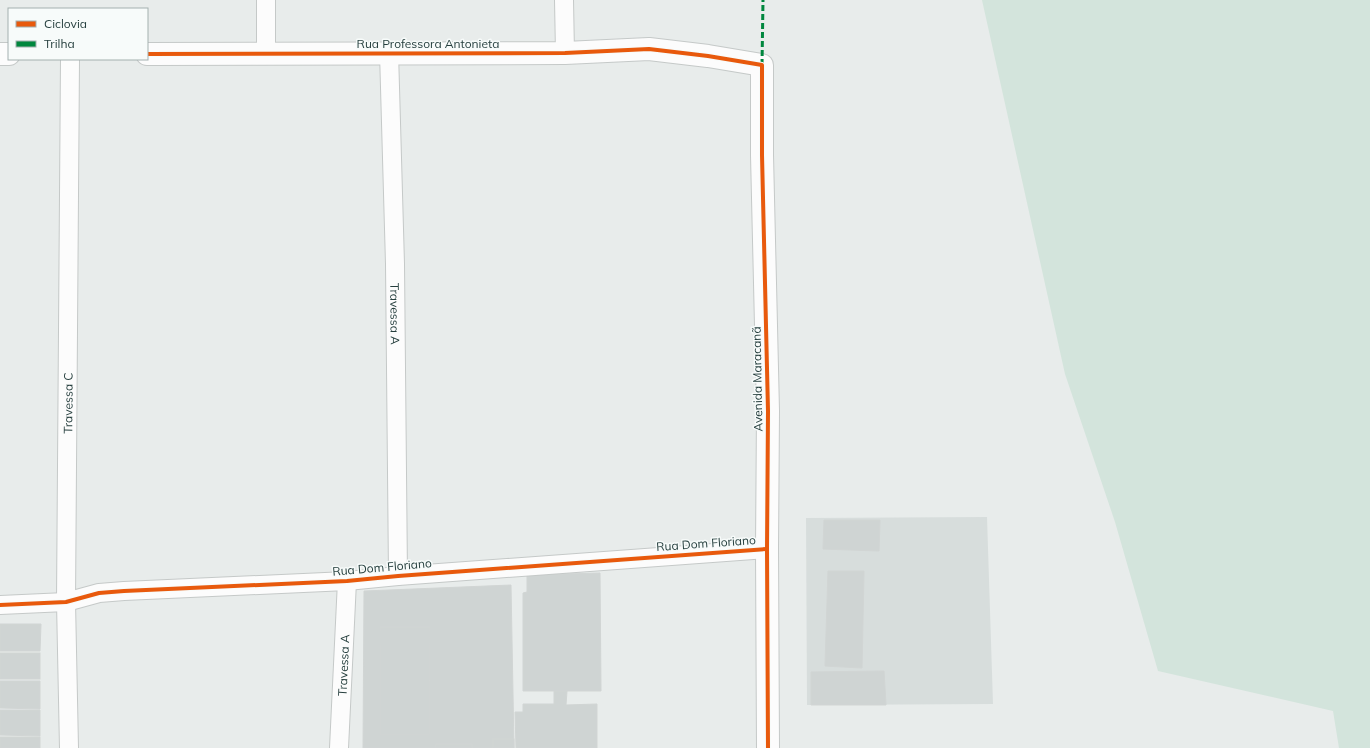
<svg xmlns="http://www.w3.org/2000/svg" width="1370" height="748" font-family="Mulish,sans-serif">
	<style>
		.built { fill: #d7dddc }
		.green { fill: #d3e4dc }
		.building { fill: #cfd4d3; stroke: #d1d5d4 }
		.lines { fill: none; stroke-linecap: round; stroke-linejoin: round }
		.minor-casing { stroke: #c5c9c8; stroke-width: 20 }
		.tertiary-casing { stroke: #c5c9c8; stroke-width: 24 }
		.minor { stroke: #fcfcfc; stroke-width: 18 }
		.tertiary { stroke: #fcfcfc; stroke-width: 22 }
		.quiet { stroke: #00873e; stroke-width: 3; stroke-dasharray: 6 3; stroke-linecap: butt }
		.cycleway-casing { stroke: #f7fbfa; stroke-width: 6 }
		.cycleway { stroke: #e8590c; stroke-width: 4 }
		.labels { text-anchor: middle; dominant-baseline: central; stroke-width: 3; stroke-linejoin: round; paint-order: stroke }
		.street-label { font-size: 12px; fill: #263f3e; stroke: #f7fbfa }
	</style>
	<rect width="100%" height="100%" fill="#e8eceb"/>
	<path class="built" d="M 987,517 L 993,704 L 807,705 L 806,518 Z"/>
	<path class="green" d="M 982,0 L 1370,0 L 1370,748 L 1339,748 L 1333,711 L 1158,671 L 1115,522 L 1065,374 Z"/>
	<g class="building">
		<path d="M 824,520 L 880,520 L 879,551 L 823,549 Z"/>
		<path d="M 828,571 L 864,571 L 862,668 L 825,666 Z"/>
		<path d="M 600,573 L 601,691 L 523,691 L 523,593 L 527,592 L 527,575 Z"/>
		<path d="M 511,585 L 514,748 L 363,748 L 364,591 Z"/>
		<path d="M 0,624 L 41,624 L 40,651 L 0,651 Z"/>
		<path d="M 380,627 L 430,627 L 429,734 L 381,735 Z"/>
		<rect x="0" y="653" width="40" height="26"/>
		<path d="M 884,671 L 886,705 L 811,705 L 811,672 Z"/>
		<path d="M 0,681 L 40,681 L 40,709 L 0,708 Z"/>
		<path d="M 554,691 L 567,691 L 566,705 L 597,704 L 597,748 L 516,748 L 515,712 L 523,712 L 523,704 L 554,704 Z"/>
		<path d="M 0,710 L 40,710 L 40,736 L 0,735 Z"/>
		<rect x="0" y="737" width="40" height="11"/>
		<rect x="493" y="739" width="21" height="9"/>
		<path d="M 436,744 L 472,744 L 472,748 L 435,748 Z"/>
	</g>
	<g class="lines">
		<g class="minor-casing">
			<g id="minor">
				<path d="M 564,0 L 565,53"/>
				<path id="s1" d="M 389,52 L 395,264 L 398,576"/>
				<path d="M 266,54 L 266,0"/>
				<path d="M 0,605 L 66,602 L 99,593 L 124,591 L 347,581 L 398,576 L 767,549"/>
				<path id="s2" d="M 69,748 L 66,602 L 70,59"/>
				<path id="s3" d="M 339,748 L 347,581"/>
			</g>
		</g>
		<g class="tertiary-casing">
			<g id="tertiary">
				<path d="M 0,54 L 9,54"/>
				<path d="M 147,54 L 565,53 L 649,49 L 708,56 L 762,65 L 762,155 L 768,411 L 767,549 L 768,748"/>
			</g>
		</g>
		<use href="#minor" class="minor"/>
		<use href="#tertiary" class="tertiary"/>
		<path class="quiet" d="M 762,65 L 763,0"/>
		<g class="cycleway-casing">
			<g id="cycleway">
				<path d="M 147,54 L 565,53 L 649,49 L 708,56 L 762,65 L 762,155 L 768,411 L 767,549 L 768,748"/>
				<path d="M 0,605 L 66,602 L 99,593 L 124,591 L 347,581 L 398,576 L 767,549"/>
			</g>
		</g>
		<use href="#cycleway" class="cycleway"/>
	</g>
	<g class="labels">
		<g class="street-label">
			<text x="428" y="43">Rua Professora Antonieta</text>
			<text stroke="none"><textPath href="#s1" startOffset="262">Travessa A</textPath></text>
			<text transform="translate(757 379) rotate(-91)">Avenida Maracanã</text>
			<text stroke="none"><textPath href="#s2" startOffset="345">Travessa C</textPath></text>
			<text transform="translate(706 543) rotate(-4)">Rua Dom Floriano</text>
			<text transform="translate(382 567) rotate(-5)">Rua Dom Floriano</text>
			<text stroke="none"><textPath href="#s3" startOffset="83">Travessa A</textPath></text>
		</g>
	</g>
	<rect x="8" y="8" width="140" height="52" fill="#f7fbfa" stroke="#a3b0af"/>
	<rect x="16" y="21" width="20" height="6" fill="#e8590c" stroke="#a3b0af"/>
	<text x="44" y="28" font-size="12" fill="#263f3e">Ciclovia</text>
	<rect x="16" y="41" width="20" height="6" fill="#00873e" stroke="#a3b0af"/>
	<text x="44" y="48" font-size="12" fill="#263f3e">Trilha</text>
</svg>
